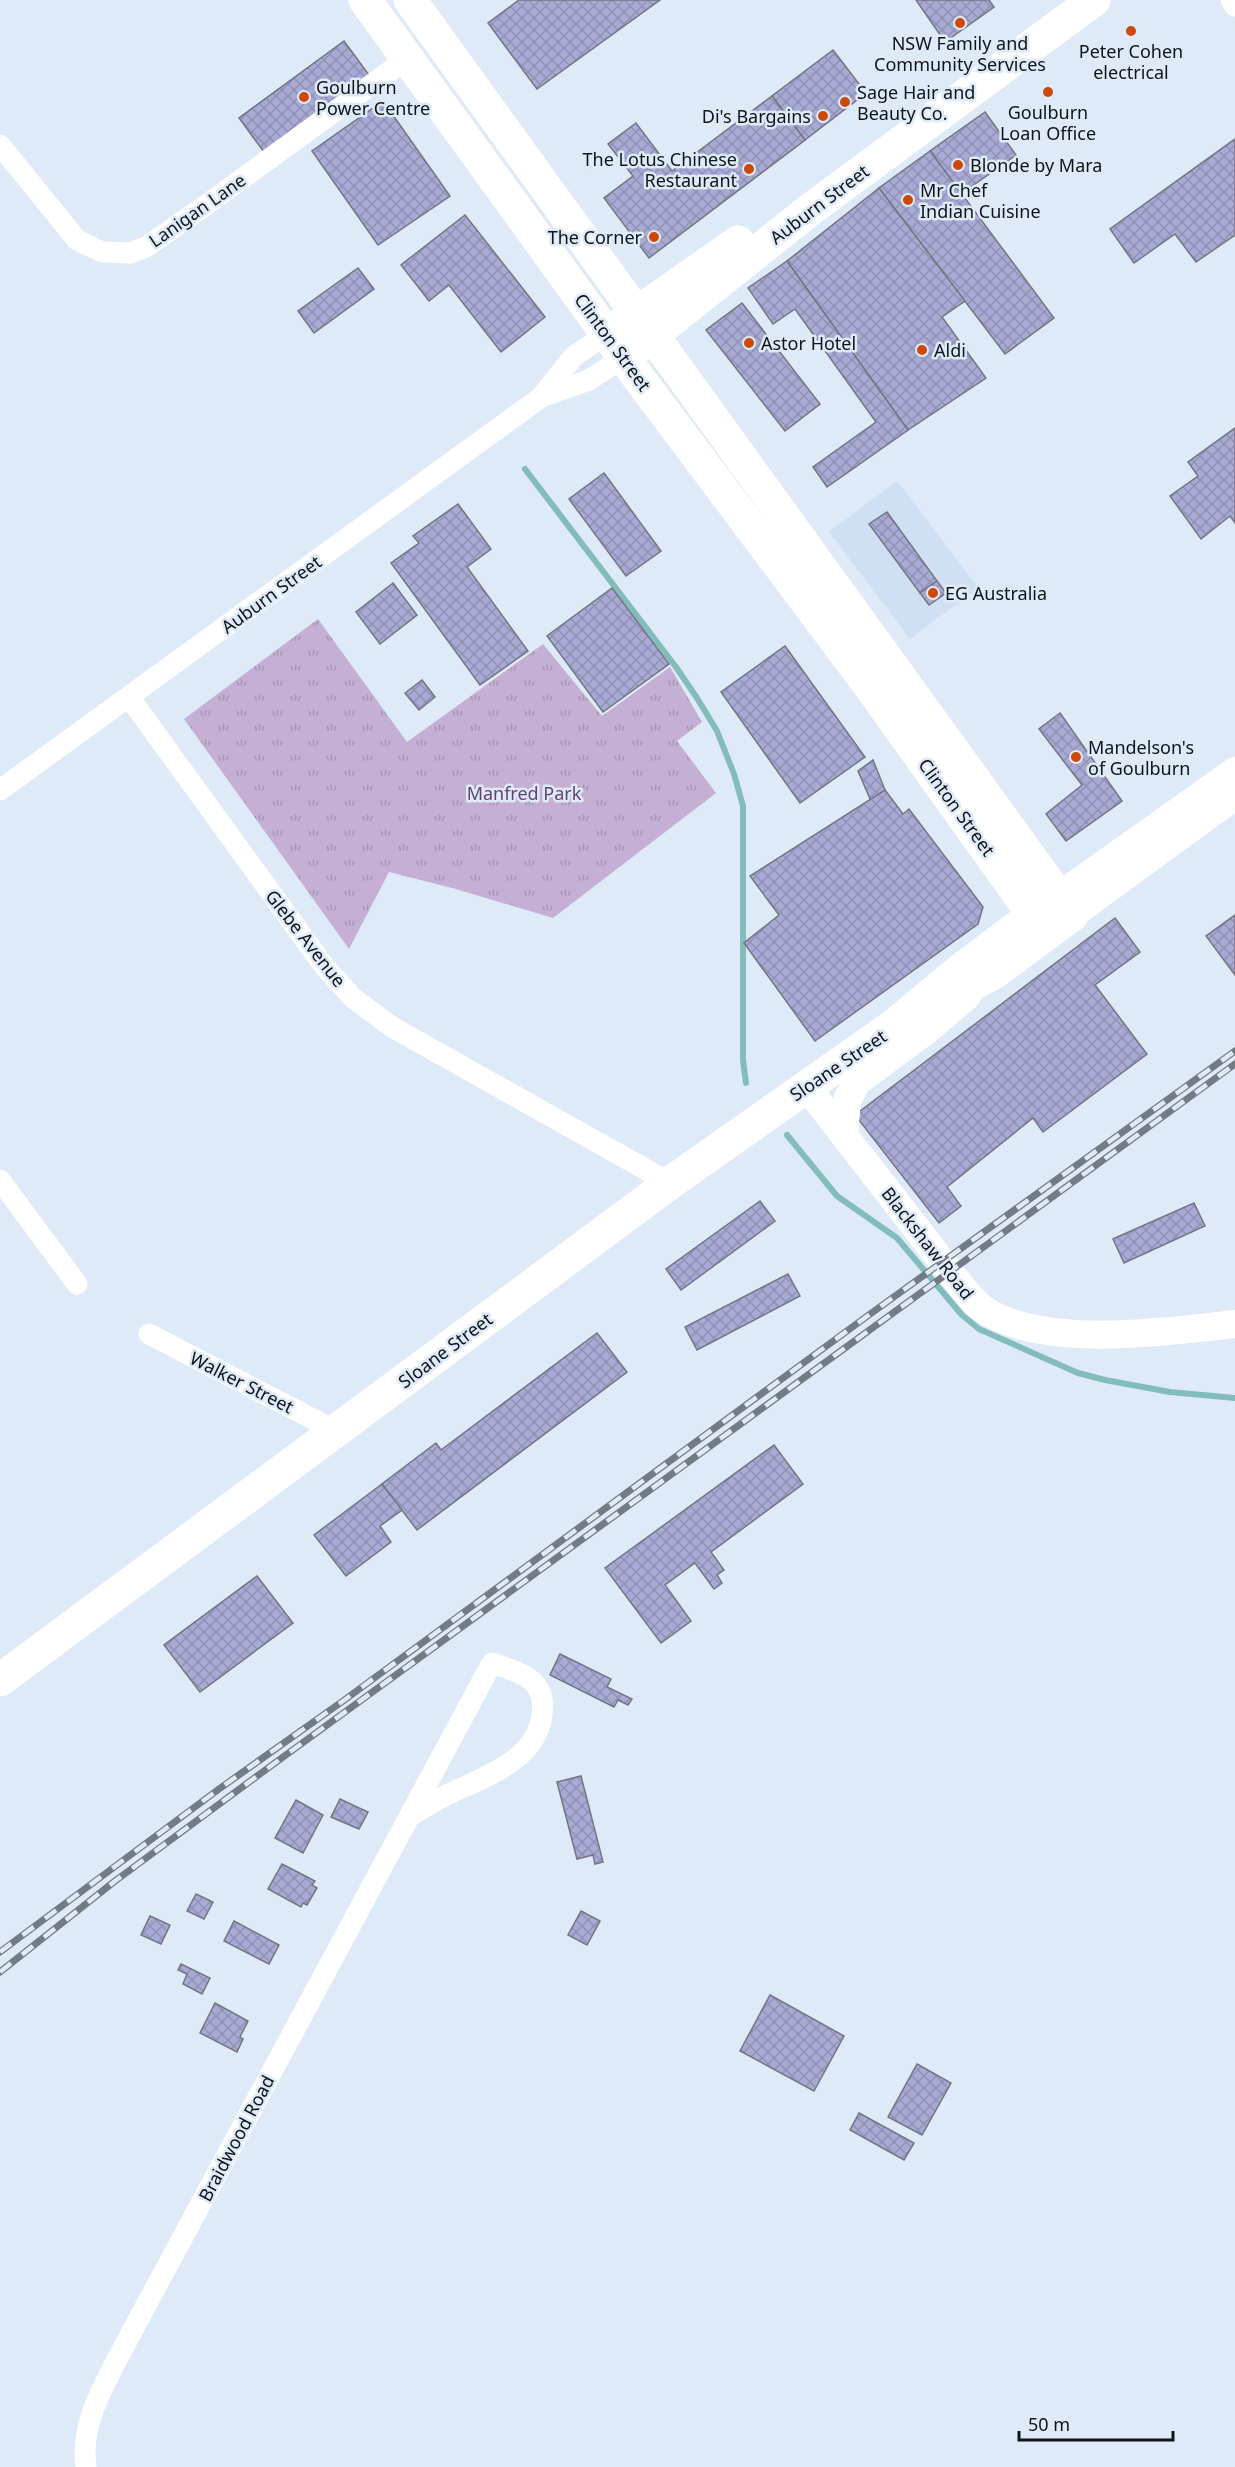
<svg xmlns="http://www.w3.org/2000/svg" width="1235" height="2467" font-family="'Noto Sans',sans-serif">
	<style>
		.built { fill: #d0e0f4 }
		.park { fill: url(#park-tufts) }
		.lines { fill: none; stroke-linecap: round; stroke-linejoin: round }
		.stream { stroke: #82bcbc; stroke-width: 6 }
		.building { fill: url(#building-cross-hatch); stroke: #747584; stroke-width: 1.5 }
		.street { stroke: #fff; stroke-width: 21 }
		.secondary { stroke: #fff; stroke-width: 28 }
		.primary { stroke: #fff; stroke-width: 33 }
		.rail-casing { stroke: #737b84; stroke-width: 7 }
		.rail { stroke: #dfeaf8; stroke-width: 4.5; stroke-dasharray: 14; stroke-linecap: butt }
		.poi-dot { fill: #ce4908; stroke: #dfeaf8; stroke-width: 2 }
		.labels { text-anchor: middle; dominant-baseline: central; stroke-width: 5; stroke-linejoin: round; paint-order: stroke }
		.poi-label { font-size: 18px; fill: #101418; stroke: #dfeaf8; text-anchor: start }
		.street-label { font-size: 18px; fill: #101418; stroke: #dfeaf8 }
		.park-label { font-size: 18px; fill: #634376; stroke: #dfeaf8 }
	</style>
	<defs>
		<pattern id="park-tufts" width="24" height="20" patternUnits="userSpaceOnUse" patternTransform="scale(1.5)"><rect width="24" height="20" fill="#c5afd4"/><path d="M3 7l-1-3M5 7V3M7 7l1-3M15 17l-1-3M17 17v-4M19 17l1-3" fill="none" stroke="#a896b5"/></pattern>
		<pattern id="building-cross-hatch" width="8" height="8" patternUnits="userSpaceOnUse" patternTransform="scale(1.5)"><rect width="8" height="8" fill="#a8aad4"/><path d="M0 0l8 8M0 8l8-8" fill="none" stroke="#9091b5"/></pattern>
	</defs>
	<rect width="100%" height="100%" fill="#dfeaf8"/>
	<path class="built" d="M 897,481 L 978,588 L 910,639 L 829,532 Z"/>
	<path class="park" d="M 318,619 L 407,742 L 543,644 L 602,716 L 670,667 L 702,722 L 677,741 L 716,793 L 553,918 L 456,889 L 389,872 L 349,949 L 184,719 Z"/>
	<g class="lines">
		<g class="stream">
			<path d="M 525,469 L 676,667 L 697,698 L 717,731 L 734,774 L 743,806 L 743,1060 L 746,1083"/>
			<path d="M 787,1135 L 837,1196 L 897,1238 L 962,1315 L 979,1329 L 1078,1373 L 1105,1380 L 1170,1392 L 1235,1398"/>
		</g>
	</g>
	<g class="building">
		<path d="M 519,0 L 660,0 L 537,89 L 488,23 Z"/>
		<path d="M 916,0 L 989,0 L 994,7 L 945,42 Z"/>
		<path d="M 344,41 L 369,75 L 264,152 L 239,118 Z"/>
		<path d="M 833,50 L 866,93 L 805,140 L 772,96 Z"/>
		<path d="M 772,96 L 805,140 L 649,258 L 604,198 L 633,176 L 608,144 L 636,123 L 672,171 Z"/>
		<path d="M 383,101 L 450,196 L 378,245 L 312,151 Z"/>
		<path d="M 985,112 L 1016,155 L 961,194 L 930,151 Z"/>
		<path d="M 1235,139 L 1235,235 L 1196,262 L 1175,234 L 1134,263 L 1110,229 Z"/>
		<path d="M 930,151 L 1054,318 L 1005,354 L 879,188 Z"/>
		<path d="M 879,188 L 965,301 L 942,317 L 986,378 L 908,430 L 787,261 Z"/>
		<path d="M 465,215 L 545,317 L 501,352 L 449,285 L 429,301 L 401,265 Z"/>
		<path d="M 787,261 L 908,430 L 827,487 L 813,467 L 876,422 L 795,309 L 773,324 L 748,288 Z"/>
		<path d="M 358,268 L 374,289 L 314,333 L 298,311 Z"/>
		<path d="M 742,303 L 820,404 L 785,431 L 706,330 Z"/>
		<path d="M 1235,428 L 1235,523 L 1230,516 L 1201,539 L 1170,496 L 1198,476 L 1188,462 Z"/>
		<path d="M 604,473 L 661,551 L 626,576 L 569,499 Z"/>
		<path d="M 458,504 L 491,549 L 467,567 L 528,651 L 480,685 L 391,563 L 419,543 L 413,536 Z"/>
		<path d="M 887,512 L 937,581 L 920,593 L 869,524 Z"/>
		<path d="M 937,581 L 946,593 L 929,605 L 920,593 Z"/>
		<path d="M 393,583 L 417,615 L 380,644 L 356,612 Z"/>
		<path d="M 612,588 L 669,664 L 603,712 L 547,636 Z"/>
		<path d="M 785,646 L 865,757 L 800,803 L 721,692 Z"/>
		<path d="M 422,680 L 435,697 L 419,710 L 405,693 Z"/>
		<path d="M 1060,713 L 1122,801 L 1066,841 L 1046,814 L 1082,785 L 1039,729 Z"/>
		<path d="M 873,760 L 885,790 L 871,801 L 858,771 Z"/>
		<path d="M 885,790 L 903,814 L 909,809 L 983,907 L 978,924 L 815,1041 L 744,943 L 779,915 L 750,876 Z"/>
		<path d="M 1235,915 L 1235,975 L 1206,936 Z"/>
		<path d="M 1115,918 L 1140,952 L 1095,985 L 1147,1054 L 1043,1132 L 1033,1118 L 947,1187 L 961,1206 L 939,1223 L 855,1115 Z"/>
		<path d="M 760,1201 L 775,1221 L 681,1290 L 666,1269 Z"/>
		<path d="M 1194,1203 L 1205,1226 L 1124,1263 L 1113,1239 Z"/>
		<path d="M 788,1274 L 800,1296 L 697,1350 L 685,1327 Z"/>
		<path d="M 597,1333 L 627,1372 L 417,1530 L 382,1484 L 436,1443 L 441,1450 Z"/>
		<path d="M 774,1445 L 803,1484 L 711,1552 L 724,1570 L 717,1575 L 722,1583 L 714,1589 L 695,1563 L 665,1585 L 691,1621 L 661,1643 L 605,1568 Z"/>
		<path d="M 382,1484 L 402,1510 L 380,1526 L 391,1542 L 346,1576 L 314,1535 Z"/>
		<path d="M 257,1576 L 293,1623 L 200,1692 L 164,1645 Z"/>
		<path d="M 560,1654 L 611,1679 L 607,1687 L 632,1699 L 628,1705 L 618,1700 L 614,1707 L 550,1675 Z"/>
		<path d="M 581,1776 L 603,1862 L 595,1864 L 593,1855 L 577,1859 L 557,1782 Z"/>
		<path d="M 340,1799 L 368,1812 L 359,1829 L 331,1817 Z"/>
		<path d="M 296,1800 L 323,1815 L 303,1853 L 275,1838 Z"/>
		<path d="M 282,1864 L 315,1881 L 312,1885 L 317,1888 L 307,1905 L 303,1903 L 301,1907 L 268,1889 Z"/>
		<path d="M 196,1894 L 213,1902 L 204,1919 L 187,1911 Z"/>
		<path d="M 581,1911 L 600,1921 L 587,1945 L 568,1935 Z"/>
		<path d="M 150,1916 L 170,1925 L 161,1944 L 141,1935 Z"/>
		<path d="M 234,1921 L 279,1945 L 269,1964 L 224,1941 Z"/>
		<path d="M 181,1964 L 210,1978 L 202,1994 L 183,1984 L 187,1974 L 178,1970 Z"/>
		<path d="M 770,1995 L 844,2036 L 814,2091 L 740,2051 Z"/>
		<path d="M 215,2003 L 248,2021 L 240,2037 L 243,2039 L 237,2052 L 200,2033 Z"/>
		<path d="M 917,2064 L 951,2083 L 922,2135 L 888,2117 Z"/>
		<path d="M 859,2113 L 914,2143 L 904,2160 L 850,2130 Z"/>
	</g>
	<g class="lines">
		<g class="street">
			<path d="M 1231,0 L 1235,6"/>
			<path d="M 0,145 L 77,240 L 102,252 L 131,253 L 146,247 L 206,205 L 408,58"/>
			<path d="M 541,397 L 589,380 L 624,357"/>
			<path d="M 129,697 L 324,966 L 353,998 L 392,1027 L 670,1183"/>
			<path d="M 0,790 L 540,398 L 574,356 L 607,334"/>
			<path d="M 0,1180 L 77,1284"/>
			<path d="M 149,1334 L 336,1431"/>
			<path d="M 86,2467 C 80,2424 103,2387 122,2350 L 492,1663 C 520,1673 547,1678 542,1715 C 536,1761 484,1777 449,1794 C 435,1800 422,1809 409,1817"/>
		</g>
		<g class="secondary">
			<path d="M 1059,896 L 1235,771"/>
			<path d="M 1072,915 L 1235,796"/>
			<path d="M 806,1086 L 957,1281 C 967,1293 976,1306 989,1313 C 1052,1348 1166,1332 1235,1324"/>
			<path d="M 844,1135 L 847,1100 L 857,1082 L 927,1030 L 967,996"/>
		</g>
		<g class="primary">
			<path d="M 365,0 L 638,377 L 866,681 L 1045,931"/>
			<path d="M 410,0 L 1072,915 L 994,973 L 893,1026"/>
			<path d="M 618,326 L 738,242"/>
			<path d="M 635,349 L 811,209 L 1094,0"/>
			<path d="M 0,1680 L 670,1183 L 893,1026 L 963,968 L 1059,896"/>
		</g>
		<g class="rail-casing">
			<g id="rail">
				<path d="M 0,1952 L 219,1789 L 343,1701 L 866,1317 L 1235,1051"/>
				<path d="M 0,1972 L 115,1881 L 268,1768 L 1235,1064"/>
			</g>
		</g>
		<use href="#rail" class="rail"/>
	</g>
	<g class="poi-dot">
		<circle cx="960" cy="23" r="6"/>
		<circle cx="1131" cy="31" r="6"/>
		<circle cx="1048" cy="92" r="6"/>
		<circle cx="304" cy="97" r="6"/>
		<circle cx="845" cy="102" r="6"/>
		<circle cx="823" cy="116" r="6"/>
		<circle cx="958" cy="165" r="6"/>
		<circle cx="749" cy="169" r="6"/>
		<circle cx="908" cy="200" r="6"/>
		<circle cx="654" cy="237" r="6"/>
		<circle cx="749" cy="343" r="6"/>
		<circle cx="922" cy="350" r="6"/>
		<circle cx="933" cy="593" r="6"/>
		<circle cx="1076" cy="757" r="6"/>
	</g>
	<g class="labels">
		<g class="poi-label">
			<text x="960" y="43" text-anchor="middle">NSW Family and<tspan x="960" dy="21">Community Services</tspan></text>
			<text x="1131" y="51" text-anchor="middle">Peter Cohen<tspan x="1131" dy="21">electrical</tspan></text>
			<text x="316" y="87">Goulburn<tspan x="316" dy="21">Power Centre</tspan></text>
			<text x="857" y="92">Sage Hair and<tspan x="857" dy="21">Beauty Co.</tspan></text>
			<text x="1048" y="112" text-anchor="middle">Goulburn<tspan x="1048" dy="21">Loan Office</tspan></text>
			<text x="811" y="116" text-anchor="end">Di's Bargains</text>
			<text x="737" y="159" text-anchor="end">The Lotus Chinese<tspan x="737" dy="21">Restaurant</tspan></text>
			<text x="970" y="165">Blonde by Mara</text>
			<text x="920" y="190">Mr Chef<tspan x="920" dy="21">Indian Cuisine</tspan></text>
			<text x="642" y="237" text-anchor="end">The Corner</text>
			<text x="761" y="343">Astor Hotel</text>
			<text x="934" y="350">Aldi</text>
			<text x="945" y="593">EG Australia</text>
			<text x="1088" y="747">Mandelson's<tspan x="1088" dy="21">of Goulburn</tspan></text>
		</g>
		<g class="street-label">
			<text transform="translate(819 204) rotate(-37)">Auburn Street</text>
			<text transform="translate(197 210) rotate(-35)">Lanigan Lane</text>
			<text transform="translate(613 342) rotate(54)">Clinton Street</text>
			<text transform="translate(271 594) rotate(-36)">Auburn Street</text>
			<text transform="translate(957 807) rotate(54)">Clinton Street</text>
			<text transform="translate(306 938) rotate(52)">Glebe Avenue</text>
			<text transform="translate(838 1065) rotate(-34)">Sloane Street</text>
			<text transform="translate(928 1243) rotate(52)">Blackshaw Road</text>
			<text transform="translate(445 1350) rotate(-37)">Sloane Street</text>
			<text transform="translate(242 1382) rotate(27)">Walker Street</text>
			<text transform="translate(236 2138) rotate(-62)">Braidwood Road</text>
		</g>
		<g class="park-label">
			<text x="524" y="793">Manfred Park</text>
		</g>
	</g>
	<path d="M1019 2431v9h154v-9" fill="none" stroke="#101418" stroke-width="3"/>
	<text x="1028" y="2431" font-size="18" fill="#101418" stroke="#dfeaf8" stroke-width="4.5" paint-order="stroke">50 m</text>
</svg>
